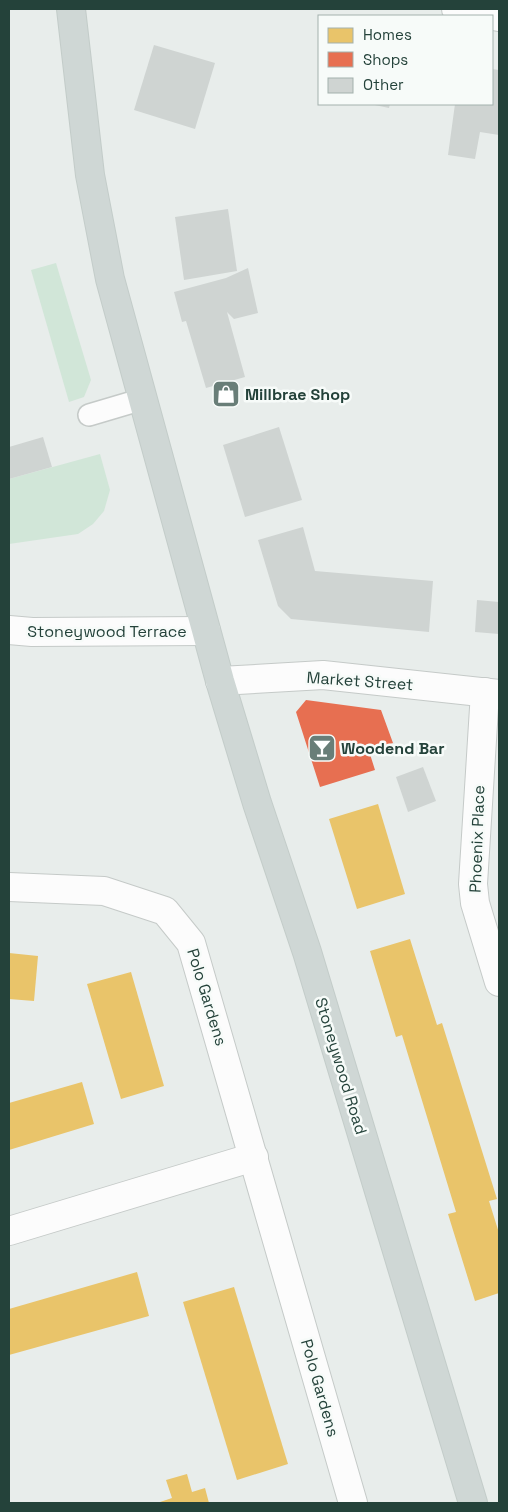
<svg xmlns="http://www.w3.org/2000/svg" width="508" height="1512" font-family="'Space Grotesk',sans-serif">
	<style>
		.green { fill: #d1e6d8 }
		.homes { fill: #e9c46a }
		.shops { fill: #e76f51 }
		.building { fill: #cfd4d2 }
		.lines { fill: none; stroke-linecap: round; stroke-linejoin: round }
		.lane-casing { stroke: #c5cac8; stroke-width: 24 }
		.street-casing { stroke: #c5cac8; stroke-width: 30 }
		.primary-casing { stroke: #c3ccc9; stroke-width: 30 }
		.lane { stroke: #fcfcfc; stroke-width: 21 }
		.street { stroke: #fcfcfc; stroke-width: 28 }
		.primary { stroke: #cfd7d5; stroke-width: 28 }
		.labels { text-anchor: middle; dominant-baseline: central; stroke-width: 5; stroke-linejoin: round; paint-order: stroke }
		.poi-label { font-size: 16px; font-weight: bold; fill: #24423a; stroke: #f7fbf9; text-anchor: start }
		.street-label { font-size: 16px; fill: #24423a; stroke: #f7fbf9 }
	</style>
	<rect width="100%" height="100%" fill="#e8edeb"/>
	<g class="green">
		<path d="M 56,263 L 91,380 L 84,397 L 69,402 L 31,270 Z"/>
		<path d="M 100,454 L 110,490 L 104,511 L 93,524 L 78,534 L 9,544 L 9,479 Z"/>
	</g>
	<g class="homes">
		<path d="M 378,804 L 405,894 L 357,909 L 329,819 Z"/>
		<path d="M 410,939 L 437,1025 L 442,1023 L 497,1199 L 489,1201 L 499,1233 L 499,1293 L 475,1301 L 448,1214 L 456,1212 L 402,1035 L 396,1037 L 370,951 Z"/>
		<path d="M 9,953 L 38,956 L 34,1001 L 9,999 Z"/>
		<path d="M 131,972 L 164,1086 L 121,1099 L 87,984 Z"/>
		<path d="M 82,1082 L 94,1124 L 9,1150 L 9,1103 Z"/>
		<path d="M 137,1272 L 149,1316 L 9,1355 L 9,1309 Z"/>
		<path d="M 234,1287 L 288,1464 L 237,1480 L 183,1302 Z"/>
		<path d="M 187,1474 L 192,1492 L 205,1488 L 209,1503 L 157,1503 L 172,1498 L 166,1480 Z"/>
	</g>
	<path class="shops" d="M 306,700 L 381,710 L 393,743 L 369,751 L 375,770 L 320,787 L 296,712 Z"/>
	<g class="building">
		<path d="M 154,45 L 215,63 L 195,129 L 134,110 Z"/>
		<path d="M 492,69 L 499,70 L 499,135 L 480,132 L 475,159 L 448,155 L 455,104 L 492,104 Z"/>
		<path d="M 370,104 L 390,104 L 389,108 Z"/>
		<path d="M 228,209 L 237,271 L 184,280 L 175,217 Z"/>
		<path d="M 248,268 L 258,313 L 234,319 L 227,312 L 245,377 L 206,388 L 186,321 L 182,322 L 174,292 L 226,278 Z"/>
		<path d="M 279,427 L 302,500 L 245,517 L 223,445 Z"/>
		<path d="M 43,437 L 52,467 L 9,479 L 9,447 Z"/>
		<path d="M 303,527 L 315,571 L 433,581 L 429,632 L 291,619 L 278,606 L 258,540 Z"/>
		<path d="M 477,600 L 499,602 L 499,634 L 475,632 Z"/>
		<path d="M 423,767 L 436,801 L 408,812 L 396,777 Z"/>
	</g>
	<g class="lines">
		<g class="lane-casing">
			<path id="lane" d="M 89,415 L 143,399"/>
		</g>
		<g class="street-casing">
			<g id="street">
				<path d="M 456,9 L 499,17"/>
				<path d="M 9,630 L 32,632 L 206,631"/>
				<path d="M 220,681 L 323,675 L 499,694"/>
				<path d="M 485,692 L 473,884 L 475,903 L 499,982"/>
				<path d="M 9,887 L 104,891 L 165,911 L 191,943 L 353,1503"/>
				<path d="M 9,1231 L 254,1157"/>
			</g>
		</g>
		<g class="primary-casing">
			<path id="primary" d="M 71,9 L 90,175 L 110,279 L 220,681 L 257,803 L 307,952 L 473,1503"/>
		</g>
		<use href="#lane" class="lane"/>
		<use href="#street" class="street"/>
		<use href="#primary" class="primary"/>
	</g>
	<defs>
		<g id="shop-square" transform="scale(1.4375)"><rect x="-9" y="-9" width="18" height="18" rx="4" fill="#697e78" stroke="#f7fbf9"/><path d="M-5-2.5h2.3a2.7 3.5 0 0 1 5.4 0H5L5.5 6h-11ZM-1.5-2.5h3a1.5 2.3 0 0 0-3 0Z" fill="#fff"/></g>
		<g id="bar-square" transform="scale(1.4375)"><rect x="-9" y="-9" width="18" height="18" rx="4" fill="#697e78" stroke="#f7fbf9"/><path d="M-6-5H6L.8 .8V4.5H3.5V6h-7V4.5H-.8V.8Z" fill="#fff"/></g>
	</defs>
	<g fill-rule="evenodd">
		<use href="#shop-square" x="226" y="394"/>
		<use href="#bar-square" x="322" y="748"/>
	</g>
	<g class="labels">
		<g class="poi-label">
			<text x="245" y="394">Millbrae Shop</text>
			<text x="341" y="748">Woodend Bar</text>
		</g>
		<g class="street-label">
			<text x="107" y="631">Stoneywood Terrace</text>
			<text transform="translate(360 681) rotate(4)">Market Street</text>
			<text transform="translate(477 839) rotate(-88)">Phoenix Place</text>
			<text transform="translate(207 997) rotate(73)">Polo Gardens</text>
			<text transform="translate(341 1066) rotate(73)">Stoneywood Road</text>
			<text transform="translate(320 1388) rotate(74)">Polo Gardens</text>
		</g>
	</g>
	<rect width="508" height="1512" fill="none" stroke="#24423a" stroke-width="20"/>
	<rect x="318" y="15" width="175" height="90" fill="#f7fbf9" stroke="#a3b1ad"/>
	<rect x="328" y="28" width="25" height="15" fill="#e9c46a" stroke="#a3b1ad"/>
	<text x="363" y="40" font-size="15" fill="#24423a">Homes</text>
	<rect x="328" y="52" width="25" height="15" fill="#e76f51" stroke="#a3b1ad"/>
	<text x="363" y="65" font-size="15" fill="#24423a">Shops</text>
	<rect x="328" y="78" width="25" height="15" fill="#cfd4d2" stroke="#a3b1ad"/>
	<text x="363" y="90" font-size="15" fill="#24423a">Other</text>
</svg>
